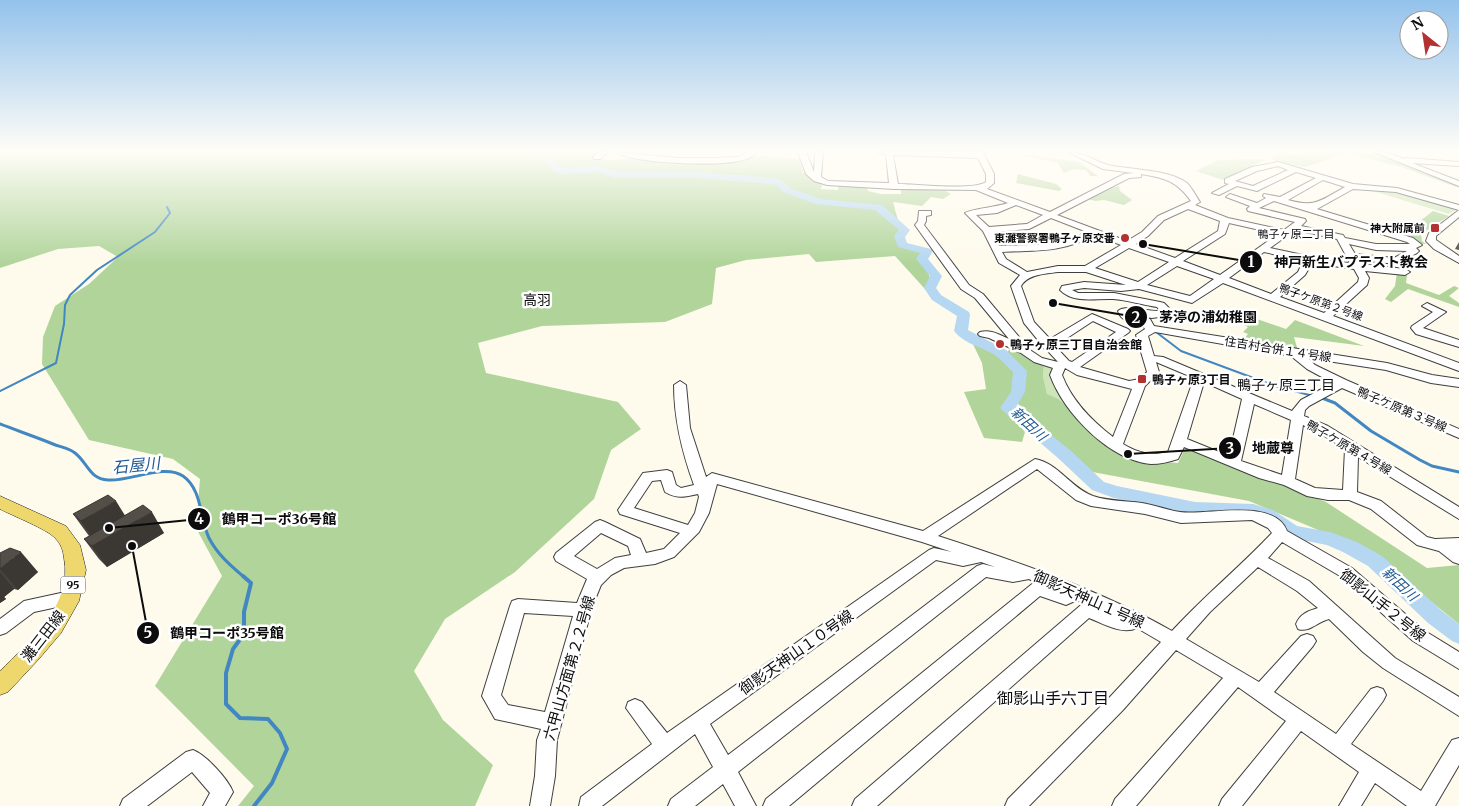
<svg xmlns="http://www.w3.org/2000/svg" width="1459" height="806" font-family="Merriweather,'Noto Sans JP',serif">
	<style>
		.green { fill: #cde5b9 }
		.forest { fill: #b0d49a }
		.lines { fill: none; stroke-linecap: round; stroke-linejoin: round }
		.stream-far2 { stroke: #4287c2; stroke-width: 2 }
		.stream-far1 { stroke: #4287c2; stroke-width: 3 }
		.stream { stroke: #4287c2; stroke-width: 4 }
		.river { fill: #b5d7f1; fill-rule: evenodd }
		.minor-casing { stroke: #3f3f3f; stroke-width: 2 }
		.major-casing { stroke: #1d1d1d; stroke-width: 1 }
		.minor { fill: #fff; fill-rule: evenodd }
		.major { fill: #eed76d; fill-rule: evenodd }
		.wall { fill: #48433f }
		.shaded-wall { fill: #3b3733 }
		.building { fill: #544e49; stroke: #3b3733 }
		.poi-dot { fill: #b13230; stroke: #fff; stroke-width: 2 }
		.labels { text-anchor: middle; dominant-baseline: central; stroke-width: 5; stroke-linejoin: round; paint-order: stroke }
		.far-poi-label { font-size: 11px; font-weight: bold; fill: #0c0c0c; stroke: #fff; text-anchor: end }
		.far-neighbourhood-label { font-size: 11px; fill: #0c0c0c; stroke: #fff }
		.far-street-label { font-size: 11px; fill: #0c0c0c; stroke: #fff }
		.shield { fill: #fff; stroke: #555; stroke-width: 1 }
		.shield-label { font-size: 11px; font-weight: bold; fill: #0c0c0c }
		.poi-label { font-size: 12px; font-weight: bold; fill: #0c0c0c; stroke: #fff; text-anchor: start }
		.street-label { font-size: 12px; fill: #0c0c0c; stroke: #fff }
		.neighbourhood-label { font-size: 14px; fill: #0c0c0c; stroke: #fff }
		.water-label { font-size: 14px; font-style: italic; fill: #205993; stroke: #fff }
		.near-street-label { font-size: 15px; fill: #0c0c0c; stroke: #fff }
		.near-water-label { font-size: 16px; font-style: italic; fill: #205993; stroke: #fff }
		.near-neighbourhood-label { font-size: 16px; fill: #0c0c0c; stroke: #fff }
		.leader { fill: none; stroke: #0c0c0c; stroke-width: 2 }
		.callout-dot { fill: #0c0c0c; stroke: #fff; stroke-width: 2 }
		.mark-label { font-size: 15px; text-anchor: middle; font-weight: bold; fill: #fff }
		.callout-label { font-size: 14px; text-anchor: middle; font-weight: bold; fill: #0c0c0c; stroke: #fff; stroke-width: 5; stroke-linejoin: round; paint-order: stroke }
	</style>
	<rect width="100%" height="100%" fill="#fefbed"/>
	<g class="green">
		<path d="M 1366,189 L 1392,191 L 1456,210 L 1449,214 Z"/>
		<path d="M 1044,366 L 1051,368 L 1060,396 L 1092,429 L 1047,394 L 1043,376 Z"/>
	</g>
	<g class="forest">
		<path d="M 0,152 L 601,152 L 595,158 L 611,160 L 636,158 L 708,162 L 753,155 L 799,159 L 803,172 L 822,185 L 821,189 L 838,190 L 838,186 L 867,188 L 868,191 L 881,194 L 901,194 L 901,189 L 946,191 L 951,194 L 943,199 L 931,197 L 922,206 L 893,202 L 905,246 L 920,250 L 930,278 L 925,289 L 895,256 L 816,262 L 809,254 L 746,260 L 716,268 L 712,304 L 665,322 L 542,326 L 478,343 L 486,373 L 618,402 L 641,429 L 611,450 L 594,499 L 515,572 L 445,619 L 414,671 L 443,720 L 493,765 L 475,806 L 238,806 L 254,786 L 155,686 L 222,576 L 196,528 L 200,479 L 173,459 L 89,440 L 42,364 L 43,337 L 55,306 L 89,284 L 118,257 L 99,246 L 58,249 L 0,268 Z"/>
		<path d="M 1374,152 L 1452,183 L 1459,188 L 1402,167 L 1346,153 L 1305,167 L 1277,162 L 1269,157 L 1283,153 L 1304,155 L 1303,153 Z"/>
		<path d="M 1023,154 L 1079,162 L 1098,176 L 1090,176 L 1086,170 L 1074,169 L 1064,173 L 1058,163 L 1020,155 Z"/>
		<path d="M 1261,159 L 1265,160 L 1223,180 L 1196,171 L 1218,160 Z"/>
		<path d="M 1018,174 L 1056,184 L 1062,189 L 1059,191 L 1016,183 Z"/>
		<path d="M 1119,186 L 1120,191 L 1132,200 L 1124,205 L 1104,200 L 1095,201 L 1088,199 L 1107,189 Z"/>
		<path d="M 1433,211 L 1449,216 L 1421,234 L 1422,241 L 1426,244 L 1420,244 L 1411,238 L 1411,228 Z"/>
		<path d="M 1397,272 L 1407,275 L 1406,283 L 1439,295 L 1454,286 L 1459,288 L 1449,296 L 1459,303 L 1459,307 L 1408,289 L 1391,302 L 1385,299 L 1395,286 Z"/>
		<path d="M 1251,313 L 1259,316 L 1257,319 L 1286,329 L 1295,320 L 1364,346 L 1294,337 L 1298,351 L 1242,341 L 1248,334 L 1243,332 L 1248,327 L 1244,325 L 1249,320 L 1244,318 Z"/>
		<path d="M 981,337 L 995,347 L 1007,352 L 1012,347 L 1044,365 L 1043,376 L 1047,394 L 1058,399 L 1129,459 L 1178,463 L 1186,446 L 1326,502 L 1427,568 L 1459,565 L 1459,624 L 1368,551 L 1249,501 L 1087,471 L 1016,402 L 1004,407 L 1025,432 L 1022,442 L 984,438 L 964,392 L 986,389 L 982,363 L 971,340 Z"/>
	</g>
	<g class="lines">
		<g class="stream-far2">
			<path d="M 1156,332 L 1181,351 L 1275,386 L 1313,396"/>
			<path d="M 0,391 L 56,363 L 64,324 L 65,305 L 70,295 L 97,270 L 155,232 L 170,213 L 167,207"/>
			<path d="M 1321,397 L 1325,399"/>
		</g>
		<g class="stream-far1">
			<path d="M 1322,398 L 1335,403 L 1371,431 L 1420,460 L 1432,466 L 1459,472"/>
			<path d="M 0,424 C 18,431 36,437 53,444 C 60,447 69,448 75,453 C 88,463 89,479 108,480 C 130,482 164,463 183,476 C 202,489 200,519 209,538 C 217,554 231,566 244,577"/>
		</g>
		<path class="stream" d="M 243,576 L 251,583 L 244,612 L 244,634 L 233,649 L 226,673 L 226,704 L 240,718 L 268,719 L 280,733 L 287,749 L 272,783 L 254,806"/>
		<path class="river" d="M 530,152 C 543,152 553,156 560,168 L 563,168 L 600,166 L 616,172 L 698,172 L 774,178 L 784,182 L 789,188 L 821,199 L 882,205 L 910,230 L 905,237 L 907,243 L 931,249 L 933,251 L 928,259 L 942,276 L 936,288 L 941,295 L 969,312 L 970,315 L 968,330 L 1006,350 L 1027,371 L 1025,392 L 1016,407 L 1070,450 L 1104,482 L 1117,486 L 1195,502 L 1253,504 L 1273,510 L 1297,526 L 1330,532 L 1357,542 L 1382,556 L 1442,611 L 1459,624 L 1459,644 L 1452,641 L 1428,623 L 1368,566 L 1343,552 L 1327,545 L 1286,537 L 1261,520 L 1252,516 L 1195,514 L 1114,498 L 1092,490 L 1058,458 L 1003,411 L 1000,408 L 1011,392 L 1013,372 C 1007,367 1002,360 995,355 C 982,347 964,344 954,331 L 957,316 L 932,300 L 924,288 L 930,276 L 916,259 L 920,253 L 898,247 L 894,236 L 899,230 L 875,210 L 816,204 L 783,192 L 778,186 L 772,184 L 698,178 L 615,178 L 599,172 L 563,174 L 554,172 L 549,164 Z"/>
		<g class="minor-casing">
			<g id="minor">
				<path d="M 599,152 L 608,152 L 600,159 L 594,159 L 593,157 Z"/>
				<path d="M 615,152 L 678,158 L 715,158 L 739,157 L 747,152 L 757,152 C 752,157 746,160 739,161 C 716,166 635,164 615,152 Z"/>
				<path d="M 798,152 L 806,152 L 814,172 L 815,152 L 823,152 L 821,177 L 828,181 L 889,183 L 886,154 L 877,152 L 983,152 L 994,174 L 994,183 L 987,189 L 1050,212 L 1124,174 L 1134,173 L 1103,169 L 1068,152 C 1084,152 1094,161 1108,165 C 1130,170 1168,169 1187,183 C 1192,188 1196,196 1200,202 L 1195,205 L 1228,218 L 1284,230 L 1295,222 L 1248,211 L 1247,209 L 1250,206 L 1226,197 L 1230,194 L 1257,203 L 1266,198 L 1263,196 L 1264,194 L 1280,197 L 1316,178 L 1296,172 L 1257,191 L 1237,186 L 1219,195 L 1212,193 L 1229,184 L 1225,183 L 1225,179 L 1252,167 L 1278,162 L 1353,184 L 1397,188 L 1459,205 L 1459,217 L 1436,236 L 1436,240 L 1459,256 L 1459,263 L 1434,249 L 1426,241 L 1429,233 L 1459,210 L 1396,192 L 1353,189 L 1317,209 L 1413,238 L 1422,245 L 1416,248 L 1419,251 L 1417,253 L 1396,264 L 1359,260 L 1361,264 L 1405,269 L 1410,272 L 1405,275 L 1365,271 L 1369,278 L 1367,285 L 1333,316 L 1459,363 L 1459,371 L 1223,283 L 1192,303 L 1139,289 L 1121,291 L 1084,288 L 1072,290 L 1078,293 L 1114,293 L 1160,302 L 1164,303 L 1174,313 L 1173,315 L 1152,318 L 1132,315 L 1150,319 L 1154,326 L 1387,363 L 1432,375 L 1459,379 L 1459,387 L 1431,383 L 1386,370 L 1308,358 L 1315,365 L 1346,380 L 1459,429 L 1459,438 L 1342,388 L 1309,406 L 1305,410 L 1304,416 L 1328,426 L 1459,507 L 1459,519 L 1358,457 L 1357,492 L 1381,501 L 1427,537 L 1435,539 L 1459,538 L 1459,564 L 1453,562 L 1439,551 L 1417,545 L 1371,509 L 1349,500 L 1328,500 L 1307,496 L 1284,485 L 1259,478 L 1184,447 L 1178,459 C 1169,462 1160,464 1151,464 C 1109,460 1064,413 1050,375 L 1053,368 L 1034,362 L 1021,353 L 989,338 L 980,336 L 978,334 L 980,332 C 991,329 1000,335 1009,339 L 975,298 L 961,289 L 915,225 L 918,221 L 919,211 L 931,211 L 931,215 L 926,216 L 926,221 L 924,225 L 969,285 L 983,294 L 1030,350 L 1042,358 L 1058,362 L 1046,349 L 1043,348 L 1042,345 L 1024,323 L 1011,286 L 1020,275 L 999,263 L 983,231 L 965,213 C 971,209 997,207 1008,203 L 976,190 L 894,189 L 827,185 L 814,181 L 806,174 ZM 893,155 L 978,158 L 986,174 L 986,182 C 972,191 916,184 898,184 ZM 1278,166 L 1288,170 L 1253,186 L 1235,181 L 1257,171 ZM 1141,174 C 1165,178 1177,181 1191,201 L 1158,216 L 1142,232 L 1127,241 L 1057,215 L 1129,178 L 1141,177 ZM 1323,180 L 1345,187 C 1321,200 1316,208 1288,200 ZM 1274,201 L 1407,242 L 1410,244 L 1376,244 L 1345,238 L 1343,235 L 1301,226 L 1306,221 L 1305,219 L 1259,208 ZM 1016,205 L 1043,215 L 1027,224 L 989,227 L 976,215 L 997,213 ZM 1188,209 L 1220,221 L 1218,231 L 1175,258 L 1136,244 L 1148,236 L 1164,220 ZM 1051,218 L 1087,232 L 1059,244 L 999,246 L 993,232 L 1029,229 ZM 1229,223 L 1278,234 L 1220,275 L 1183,261 L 1225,234 ZM 1295,230 L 1337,239 L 1350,263 L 1331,261 L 1270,248 ZM 1095,235 L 1121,245 L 1085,266 L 1058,266 L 1027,272 L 1006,259 L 1002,252 C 1040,250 1060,253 1095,235 ZM 1349,244 L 1376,250 L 1407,251 L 1394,258 L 1355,254 ZM 1129,248 L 1169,262 L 1138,282 L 1095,268 ZM 1264,252 L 1303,261 L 1298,272 L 1271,294 L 1229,278 ZM 1312,263 L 1354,269 L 1359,278 L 1358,282 L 1324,313 L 1280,297 L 1305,275 ZM 1177,266 L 1214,279 L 1190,296 L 1147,285 ZM 1058,272 L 1086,272 L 1126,285 L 1084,282 L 1062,286 L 1060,290 C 1074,304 1095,298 1113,299 C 1128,300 1142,305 1157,307 L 1160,311 C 1148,312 1126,304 1118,311 C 1121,322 1132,322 1142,324 L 1145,329 L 1136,335 L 1147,372 L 1140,379 L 1129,381 L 1080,367 L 1128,333 L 1130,331 L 1128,329 L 1092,314 L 1050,339 L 1034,322 L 1021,286 C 1028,274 1045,274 1058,272 ZM 1093,321 L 1116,332 L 1072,362 L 1069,361 L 1055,346 ZM 1155,332 L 1291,356 L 1307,369 L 1333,383 L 1301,400 L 1292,411 L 1163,357 L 1154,356 L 1148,336 ZM 1156,362 L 1194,378 L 1168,452 C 1151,456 1138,453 1123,444 L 1145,386 L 1159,372 ZM 1065,368 L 1077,375 L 1132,389 L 1113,437 C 1091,420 1072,401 1062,375 ZM 1204,382 L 1242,399 L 1229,456 L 1187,439 ZM 1254,404 L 1291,420 L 1282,475 L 1241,461 ZM 1303,425 L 1318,432 L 1345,449 L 1343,490 L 1315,488 L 1295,479 Z"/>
				<path d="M 1374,152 L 1386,152 L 1404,159 L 1407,158 L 1459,162 L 1459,166 L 1412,163 L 1459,181 L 1459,186 Z"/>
				<path d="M 1427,303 L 1446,312 L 1423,328 L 1459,340 L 1459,347 L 1416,334 L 1411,328 L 1412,326 L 1433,312 L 1422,306 Z"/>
				<path d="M 680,381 L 686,385 L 690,428 L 706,477 L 712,473 L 923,531 L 1035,459 C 1058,463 1071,488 1093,496 C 1108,501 1127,501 1142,503 C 1155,505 1167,510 1180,512 C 1206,516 1274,497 1287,531 L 1352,568 L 1425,631 L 1459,652 L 1459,669 L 1413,641 L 1340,576 L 1282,542 L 1268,558 L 1309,581 L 1395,658 L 1459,697 L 1459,716 L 1383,668 L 1363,652 L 1329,619 C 1317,622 1309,633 1298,629 L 1296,624 C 1300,614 1308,611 1318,608 L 1297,591 L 1258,567 L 1210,612 L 1186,639 L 1259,682 L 1301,636 L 1307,634 L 1313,636 L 1316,641 L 1313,646 L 1274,692 L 1336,734 L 1371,689 L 1377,687 L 1383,689 L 1386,695 L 1383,701 L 1351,744 L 1421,791 L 1452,740 L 1459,738 L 1459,765 L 1435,806 L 1407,806 L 1375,783 L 1361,806 L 1339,806 L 1359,772 L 1301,731 L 1242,806 L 1219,806 L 1222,799 L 1286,721 L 1238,687 L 1136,806 L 1112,806 L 1115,799 L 1223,678 L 1176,650 L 1123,710 L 1029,806 L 1005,806 L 1008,799 L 1109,698 L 1161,642 L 1137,628 C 1122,635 1104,624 1089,618 L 877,806 L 852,806 L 855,799 L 1081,605 L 1085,604 L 1077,600 L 1066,605 L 1040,596 L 789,806 L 763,806 L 766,799 L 1032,584 L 1037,583 L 1029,579 L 1013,582 L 986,577 L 738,772 L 756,806 L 735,806 L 723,784 L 695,806 L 668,806 L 671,799 L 713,767 L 695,734 L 602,806 L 579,806 L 581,797 L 652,744 L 626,708 L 628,702 L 635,699 L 642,702 L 667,733 L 929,550 L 934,548 L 952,552 L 922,542 L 717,484 L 709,513 L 699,532 L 674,557 L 655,564 L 624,568 L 611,575 L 601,585 L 592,607 L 557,740 L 555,776 L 550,806 L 530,806 L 535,776 L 537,740 L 541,729 L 495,719 L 482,696 L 510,606 L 512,601 L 518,599 L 577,603 L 587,579 L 556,561 L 554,557 L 556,553 L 595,522 L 600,520 L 605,522 L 640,539 L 646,553 L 664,549 L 680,533 L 620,514 L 618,510 L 643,473 L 667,470 L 672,472 L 676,485 L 681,488 L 694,485 C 682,452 674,420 674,385 ZM 1037,469 L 1076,500 L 1091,506 L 1145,514 L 1181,523 L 1252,520 L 1268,528 L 1272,533 C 1240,567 1204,596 1172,631 C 1098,589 1018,562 938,536 ZM 661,480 L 665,492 C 677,499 684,497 698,494 L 699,497 L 695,513 L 688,525 L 634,508 L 652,481 ZM 601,533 L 628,546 L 631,555 L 615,558 L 597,569 L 574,556 ZM 936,560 L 963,566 L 981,562 L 995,567 L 983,564 L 977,566 L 728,755 L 710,724 ZM 524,613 L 573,616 L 545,712 L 508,705 L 501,695 Z"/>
				<path d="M 70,591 L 76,593 L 78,598 L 76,603 L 34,612 L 6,633 L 0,635 L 0,619 L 24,601 Z"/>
				<path d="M 193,750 C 206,755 228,779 233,792 L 225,806 L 203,806 L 210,793 L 192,772 L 147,806 L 120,806 L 123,799 L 186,752 Z"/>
			</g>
		</g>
		<g class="major-casing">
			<path id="major" d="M 0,496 L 66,526 L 80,545 L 86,570 L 79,601 L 61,633 L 38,660 L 8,692 L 0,695 L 0,671 C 30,641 73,605 64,558 C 63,550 61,544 55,538 C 47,529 13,516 0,509 Z"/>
		</g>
		<use href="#minor" class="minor"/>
		<use href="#major" class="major"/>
	</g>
	<g class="wall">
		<path d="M 1459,242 L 1459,250 L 1455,249 Z"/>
		<path d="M 73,514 L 125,515 L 164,533 L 107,567 L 99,559 L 84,539 L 89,536 Z"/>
		<path d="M 0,553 L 38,572 L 18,590 L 14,589 L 4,597 L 6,599 L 0,603 Z"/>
	</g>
	<g class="shaded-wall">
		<path d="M 116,501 L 129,522 L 95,541 L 81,521 Z"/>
		<path d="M 152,512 L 164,533 L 107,567 L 92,546 Z"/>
		<path d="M 21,552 L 38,572 L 18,590 L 0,569 Z"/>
		<path d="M 0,572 L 14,589 L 4,597 L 6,599 L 0,603 Z"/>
	</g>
	<g class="building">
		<path d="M 108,495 L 116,501 L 81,521 L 73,514 Z"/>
		<path d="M 143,505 L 152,512 L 92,546 L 84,539 Z"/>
		<path d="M 10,548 L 21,552 L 0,569 L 0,553 Z"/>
	</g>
	<linearGradient id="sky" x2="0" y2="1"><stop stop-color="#93c2ec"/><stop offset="0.57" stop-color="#fffdf7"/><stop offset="1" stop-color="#fffdf7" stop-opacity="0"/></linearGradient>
	<rect width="1459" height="265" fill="url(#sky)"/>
	<g class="poi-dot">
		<rect x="1430" y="223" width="10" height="10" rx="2.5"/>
		<circle cx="1125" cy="238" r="5"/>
		<circle cx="1000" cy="344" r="5"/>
		<rect x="1137" y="374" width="10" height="10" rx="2.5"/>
	</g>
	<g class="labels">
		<g class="far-poi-label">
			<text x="1425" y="228">神大附属前</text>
			<text x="1115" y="238">東灘警察署鴨子ヶ原交番</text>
		</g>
		<g class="far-neighbourhood-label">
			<text x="1296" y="234">鴨子ヶ原二丁目</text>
		</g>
		<g class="far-street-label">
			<text transform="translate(1321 302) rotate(20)">鴨子ケ原第２号線</text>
		</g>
		<rect class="shield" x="60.5" y="576.5" width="25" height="17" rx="4"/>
		<g class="shield-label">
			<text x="73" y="585">95</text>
		</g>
		<g class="poi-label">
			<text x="1010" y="344">鴨子ヶ原三丁目自治会館</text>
			<text x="1152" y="379">鴨子ヶ原3丁目</text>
		</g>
		<g class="street-label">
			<text transform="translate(1278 349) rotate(9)">住吉村合併１４号線</text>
			<text transform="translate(1402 409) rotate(23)">鴨子ケ原第３号線</text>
			<text transform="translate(1349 447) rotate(30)">鴨子ケ原第４号線</text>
		</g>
		<g class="neighbourhood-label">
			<text x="537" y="300">高羽</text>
			<text x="1286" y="385">鴨子ヶ原三丁目</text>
		</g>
		<g class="water-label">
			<text transform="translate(1029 424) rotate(43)">新田川</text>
			<text transform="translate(1400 584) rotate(43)">新田川</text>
		</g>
		<g class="near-street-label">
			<text transform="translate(1089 599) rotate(24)">御影天神山１号線</text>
			<text transform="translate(1383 605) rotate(39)">御影山手２号線</text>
			<text transform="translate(43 636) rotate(-52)">灘三田線</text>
			<text transform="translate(796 652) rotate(-35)">御影天神山１０号線</text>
			<text transform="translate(569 668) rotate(-74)">六甲山方面第２２号線</text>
		</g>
		<g class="near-water-label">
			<text transform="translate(136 465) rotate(-6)">石屋川</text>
		</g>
		<g class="near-neighbourhood-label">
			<text x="1053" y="698">御影山手六丁目</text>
		</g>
	</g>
	<path class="leader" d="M1143 244L1251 262M1053 303L1136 317M1128 454L1230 448M109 528L199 519M132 546L148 633"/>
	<g class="callout-dot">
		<circle cx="1143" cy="244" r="5"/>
		<circle cx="1053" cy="303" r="5"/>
		<circle cx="1128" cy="454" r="5"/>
		<circle cx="109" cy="528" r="5"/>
		<circle cx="132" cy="546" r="5"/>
		<circle cx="1251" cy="262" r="12"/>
		<circle cx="1136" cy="317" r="12"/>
		<circle cx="1230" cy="448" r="12"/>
		<circle cx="199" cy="519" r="12"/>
		<circle cx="148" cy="633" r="12"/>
	</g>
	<g class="mark-label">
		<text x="1251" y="267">1</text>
		<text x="1136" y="323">2</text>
		<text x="1230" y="454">3</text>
		<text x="199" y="524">4</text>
		<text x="148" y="638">5</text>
	</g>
	<g class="callout-label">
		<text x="1351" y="267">神戸新生バプテスト教会</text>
		<text x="1208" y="322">茅渟の浦幼稚園</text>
		<text x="1273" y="453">地蔵尊</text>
		<text x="279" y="524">鶴甲コーポ36号館</text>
		<text x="227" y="638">鶴甲コーポ35号館</text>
	</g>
	<g transform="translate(1424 35) rotate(330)"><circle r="24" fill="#ffffff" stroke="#9e9e9e"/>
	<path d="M0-4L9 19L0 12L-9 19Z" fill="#b13230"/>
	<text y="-8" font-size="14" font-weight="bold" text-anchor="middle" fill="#0c0c0c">N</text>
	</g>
</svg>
